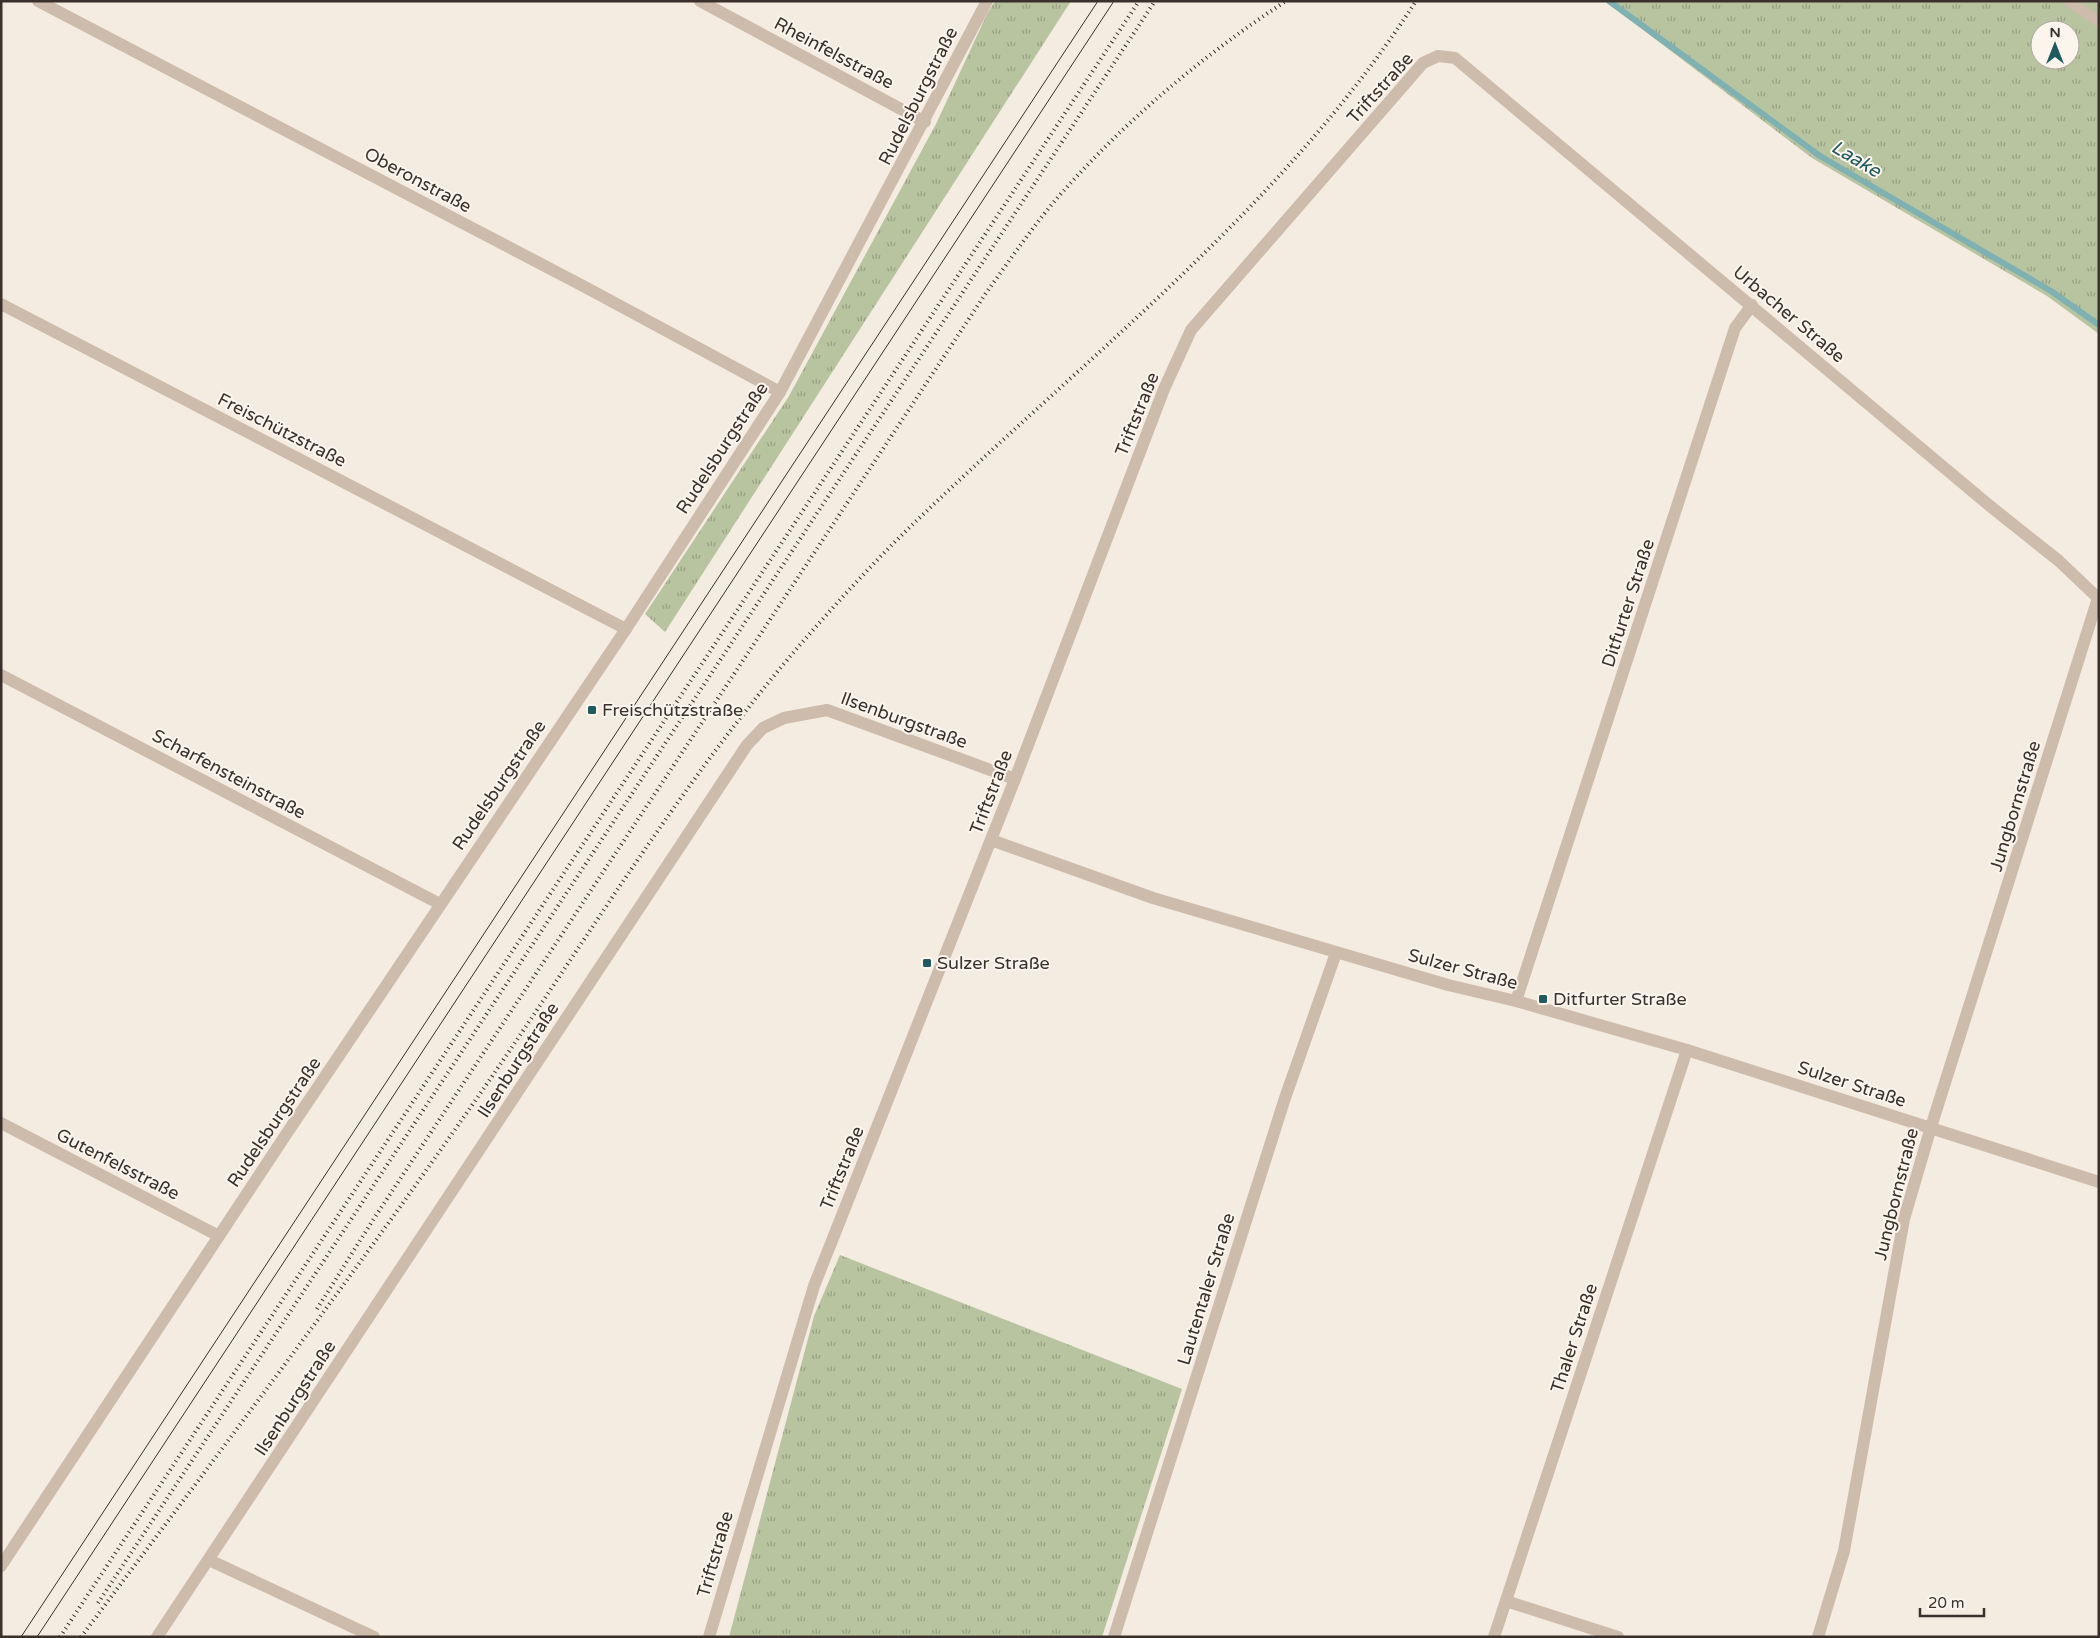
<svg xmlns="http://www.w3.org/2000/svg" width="2100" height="1638" font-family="'Varela Round',sans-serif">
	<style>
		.grass { fill: url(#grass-tufts); fill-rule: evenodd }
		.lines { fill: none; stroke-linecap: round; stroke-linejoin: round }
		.stream { stroke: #7fb0b2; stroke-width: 6 }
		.lane { stroke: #cdbbac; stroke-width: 11 }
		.street { stroke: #cdbbac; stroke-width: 12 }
		.tram { stroke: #3b302b; stroke-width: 1 }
		.rail { stroke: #3b302b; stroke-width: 4; stroke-dasharray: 1 4; stroke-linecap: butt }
		.poi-dot { fill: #1f5a5e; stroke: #fbf5ee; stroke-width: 2 }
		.labels { text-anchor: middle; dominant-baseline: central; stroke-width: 4; stroke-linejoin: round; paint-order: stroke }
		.street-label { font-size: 18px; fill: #3b302b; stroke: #fbf5ee }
		.poi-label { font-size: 18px; fill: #3b302b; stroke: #fbf5ee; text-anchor: start }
		.water-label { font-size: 19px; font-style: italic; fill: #1f5a5e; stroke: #fbf5ee }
	</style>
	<defs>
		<pattern id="grass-tufts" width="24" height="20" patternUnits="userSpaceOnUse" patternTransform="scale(1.25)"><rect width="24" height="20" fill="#b8c4a0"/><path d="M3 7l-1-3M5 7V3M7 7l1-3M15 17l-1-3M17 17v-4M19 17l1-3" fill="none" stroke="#97a083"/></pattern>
	</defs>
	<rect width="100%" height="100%" fill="#f4ebe1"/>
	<g class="grass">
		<path d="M 995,1 L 1071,1 L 665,632 L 645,614 L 789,396 L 936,124 L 987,14 Z"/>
		<path d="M 1605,1 L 2099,1 L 2099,334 L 2047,296 L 1812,158 ZM 2040,30 L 2070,30 L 2070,60 L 2040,60 Z"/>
		<path d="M 840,1255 L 1182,1389 L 1102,1637 L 729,1637 L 814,1316 Z"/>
	</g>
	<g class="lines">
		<path class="stream" d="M 1609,1 L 1820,156 L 2051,291 L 2099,325"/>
		<path class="lane" d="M 2068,1 L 2099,22"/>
		<g class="street">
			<path d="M 38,1 L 585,287 L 780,392"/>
			<path d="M 700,1 L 925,122"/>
			<path d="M 1,304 L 626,629"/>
			<path d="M 1,675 L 440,904"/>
			<path d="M 991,840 L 1153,898 L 1448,985 L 1516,1001 L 1687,1050 L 2099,1182"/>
			<path d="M 1516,1001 L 1735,328 L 1752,305"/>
			<path d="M 1,1123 L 219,1236"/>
			<path d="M 209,1560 L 374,1637"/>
			<path d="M 1,1566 L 287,1133 L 626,629 L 780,392 L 987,1"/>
			<path d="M 1506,1601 L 1618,1637"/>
			<path d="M 157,1637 L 747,745 L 763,728 L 784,718 L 827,710 L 1015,779"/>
			<path d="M 709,1637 L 814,1286 L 1015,779 L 1164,389 L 1191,330 L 1423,63 L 1438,56 L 1455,58 L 1990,506 L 2059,561 L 2099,599"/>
			<path d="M 1114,1637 L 1285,1098 L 1336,953"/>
			<path d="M 1494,1637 L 1687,1050"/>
			<path d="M 1818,1637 L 1844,1551 L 1904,1219 L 1931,1127 L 2098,598"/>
		</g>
		<g class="tram">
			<path d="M 21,1637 L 1098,1"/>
			<path d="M 37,1637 L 1114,1"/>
		</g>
		<g class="rail">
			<path d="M 317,1309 L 373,1220 L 986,293 C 1010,260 1033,226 1059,196 C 1126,120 1202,56 1286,1"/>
			<path d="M 98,1603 L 1155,1"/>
			<path d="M 60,1637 L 1139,1"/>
			<path d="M 81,1637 C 217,1455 355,1274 484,1088 C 587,939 681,783 799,646 C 834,606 870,566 908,529 C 1083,359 1282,209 1416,1"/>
		</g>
	</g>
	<g class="poi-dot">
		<rect x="587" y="705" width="10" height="10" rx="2.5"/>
		<rect x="922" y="958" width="10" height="10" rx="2.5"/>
		<rect x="1538" y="994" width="10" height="10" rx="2.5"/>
	</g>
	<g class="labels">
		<g class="street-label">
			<text transform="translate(834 53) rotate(28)">Rheinfelsstraße</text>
			<text transform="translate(1380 88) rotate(-48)">Triftstraße</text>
			<text transform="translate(918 96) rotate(-63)">Rudelsburgstraße</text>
			<text transform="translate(418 180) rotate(28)">Oberonstraße</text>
			<text transform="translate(1789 314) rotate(40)">Urbacher Straße</text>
			<text transform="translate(1137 414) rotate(-68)">Triftstraße</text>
			<text transform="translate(282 430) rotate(27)">Freischützstraße</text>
			<text transform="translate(722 448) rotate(-57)">Rudelsburgstraße</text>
			<text transform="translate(1628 603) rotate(-72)">Ditfurter Straße</text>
			<text transform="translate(904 720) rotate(20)">Ilsenburgstraße</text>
			<text transform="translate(229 774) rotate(28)">Scharfensteinstraße</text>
			<text transform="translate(499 785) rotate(-56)">Rudelsburgstraße</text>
			<text transform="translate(991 792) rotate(-69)">Triftstraße</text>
			<text transform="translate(2015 806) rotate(-73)">Jungbornstraße</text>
			<text transform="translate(1463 969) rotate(15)">Sulzer Straße</text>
			<text transform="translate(518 1060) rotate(-57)">Ilsenburgstraße</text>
			<text transform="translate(1852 1084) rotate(18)">Sulzer Straße</text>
			<text transform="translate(274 1122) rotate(-56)">Rudelsburgstraße</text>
			<text transform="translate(118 1164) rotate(27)">Gutenfelsstraße</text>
			<text transform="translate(842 1168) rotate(-68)">Triftstraße</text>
			<text transform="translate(1896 1194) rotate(-76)">Jungbornstraße</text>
			<text transform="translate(1206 1289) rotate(-73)">Lautentaler Straße</text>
			<text transform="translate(1574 1338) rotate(-72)">Thaler Straße</text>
			<text transform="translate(295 1398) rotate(-57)">Ilsenburgstraße</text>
			<text transform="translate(715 1554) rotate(-74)">Triftstraße</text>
		</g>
		<g class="poi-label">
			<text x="602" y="710">Freischützstraße</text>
			<text x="937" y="963">Sulzer Straße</text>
			<text x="1553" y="999">Ditfurter Straße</text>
		</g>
		<g class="water-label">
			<text transform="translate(1856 159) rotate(31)">Laake</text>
		</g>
	</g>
	<rect width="2100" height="1638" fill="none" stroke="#3b302b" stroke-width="5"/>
	<g transform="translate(2055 45)"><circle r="24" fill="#fbf5ee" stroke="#aea6a0"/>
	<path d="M0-4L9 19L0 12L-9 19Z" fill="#1f5a5e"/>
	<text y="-8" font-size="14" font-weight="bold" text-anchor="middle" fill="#3b302b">N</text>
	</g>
	<path d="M1920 1608v8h64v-8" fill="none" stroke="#3b302b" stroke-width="2.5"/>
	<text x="1928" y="1608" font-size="15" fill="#3b302b" stroke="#fbf5ee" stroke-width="4" paint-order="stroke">20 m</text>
</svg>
